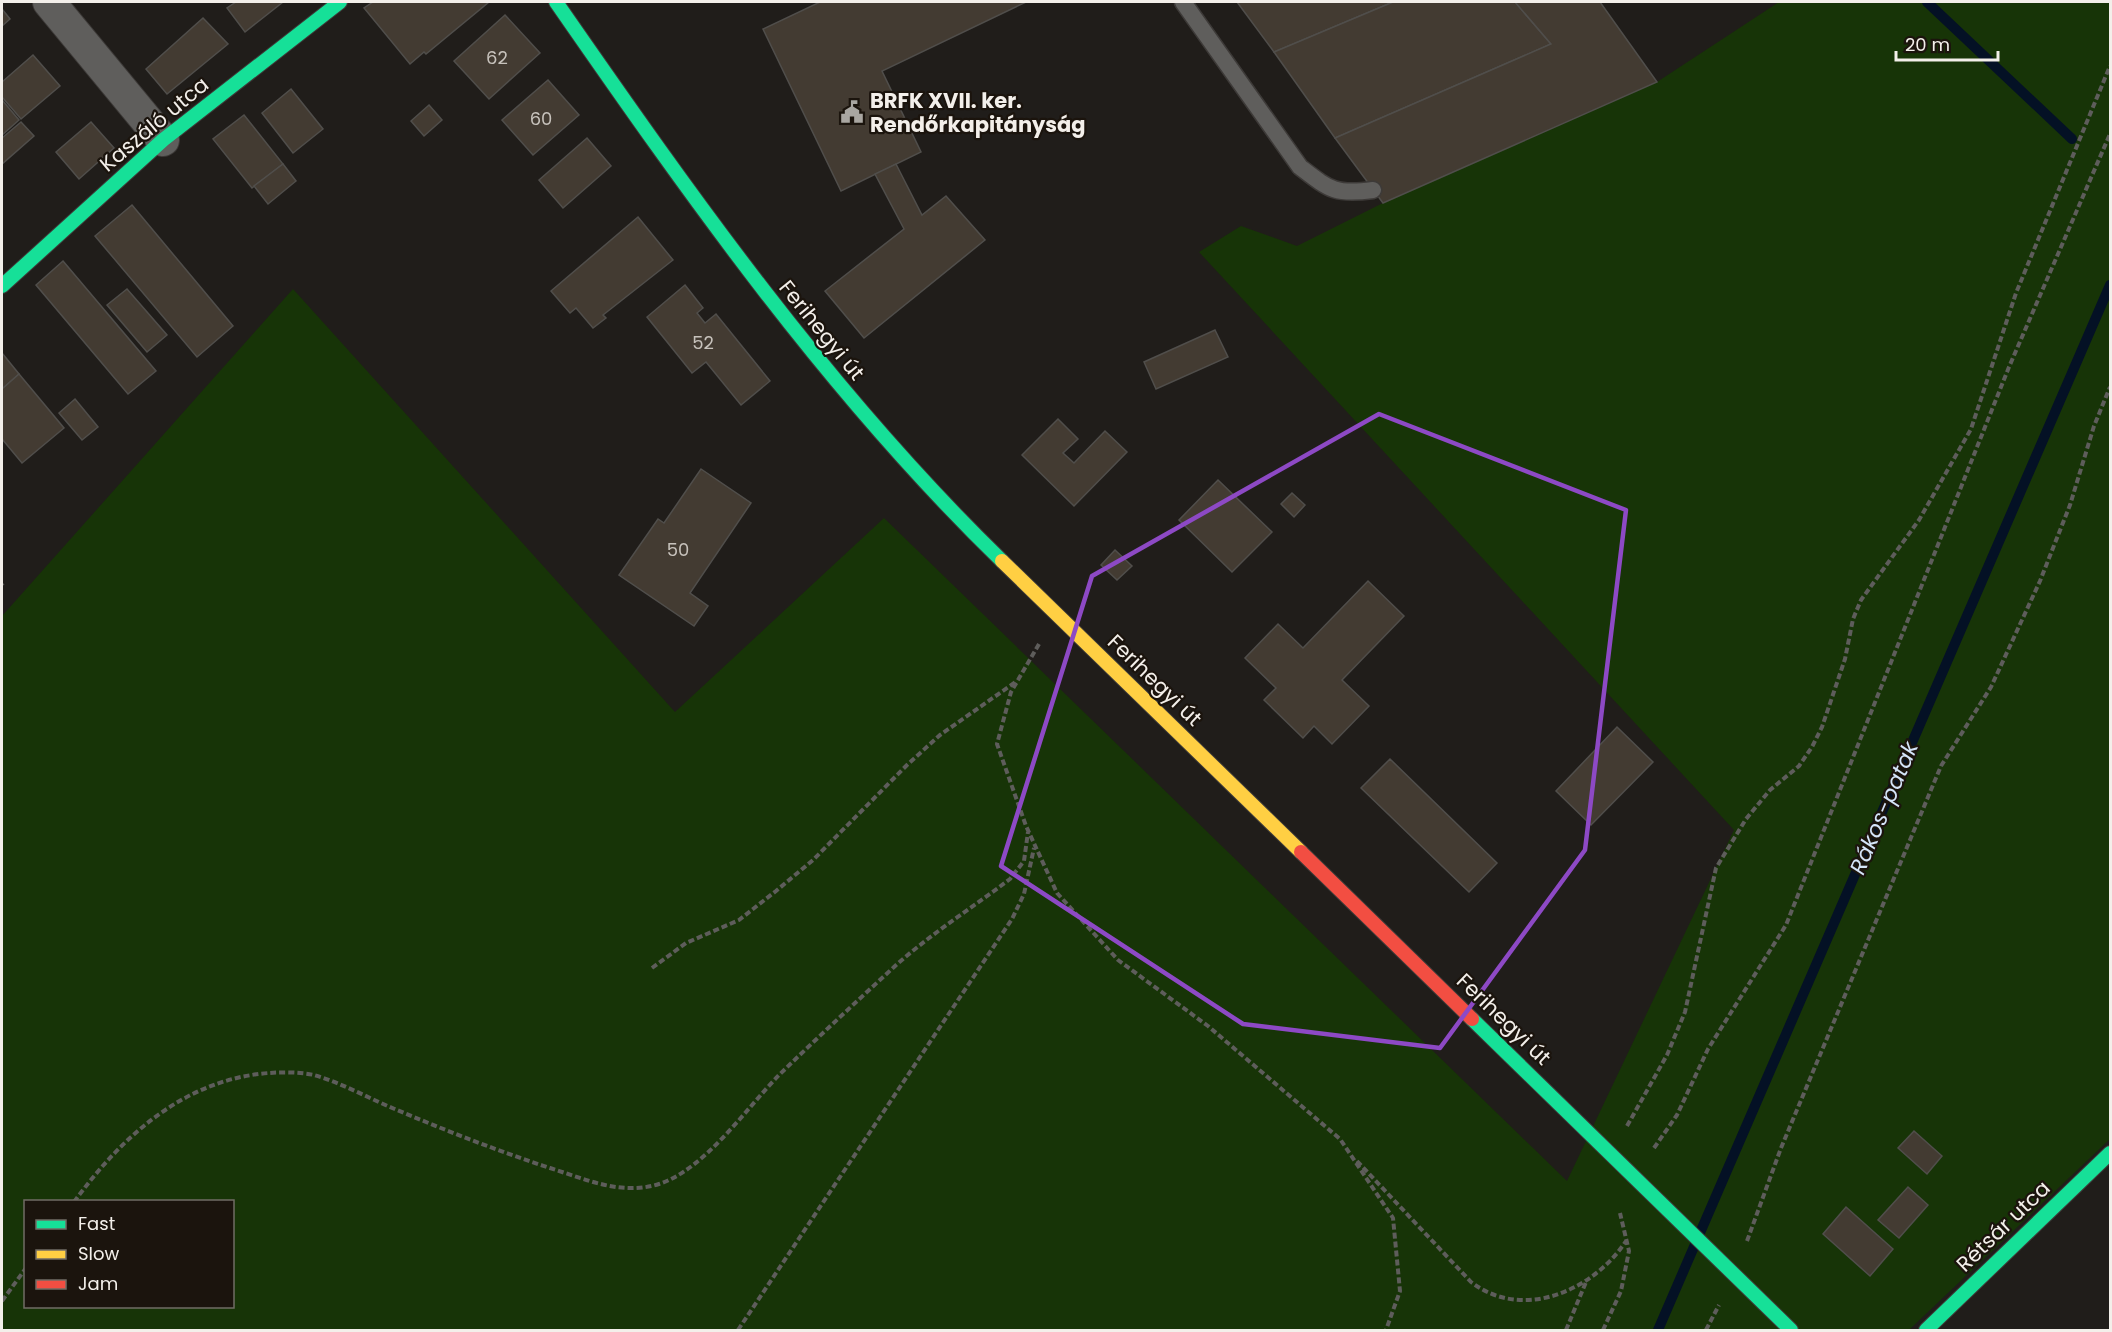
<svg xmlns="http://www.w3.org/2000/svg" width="2112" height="1332" font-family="Poppins,sans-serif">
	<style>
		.green { fill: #173407; fill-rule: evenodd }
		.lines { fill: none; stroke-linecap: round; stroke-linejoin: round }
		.stream { stroke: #041125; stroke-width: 10 }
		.building { fill: #433b32; stroke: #504e4b; stroke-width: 1.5 }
		.lane-casing { stroke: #3d3a38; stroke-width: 19 }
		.street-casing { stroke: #3d3a38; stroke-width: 34 }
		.fast-casing { stroke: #3d3a38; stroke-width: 16 }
		.slow-casing { stroke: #3d3a38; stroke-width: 16 }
		.jam-casing { stroke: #3d3a38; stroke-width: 16 }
		.path { stroke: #5e5d5b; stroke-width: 4; stroke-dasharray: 6 3; stroke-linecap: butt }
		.lane { stroke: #5f5e5c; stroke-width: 16 }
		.street { stroke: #5f5e5c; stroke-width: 32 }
		.fast { stroke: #16e098; stroke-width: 14 }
		.slow { stroke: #ffcf43; stroke-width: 14 }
		.jam { stroke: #f24e42; stroke-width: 14 }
		.marked { fill: none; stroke: #8d49c5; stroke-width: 4.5; stroke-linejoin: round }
		.labels { text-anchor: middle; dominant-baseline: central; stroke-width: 4.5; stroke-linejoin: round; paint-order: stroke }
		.number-label { font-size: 18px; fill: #c7c2bc }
		.poi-label { font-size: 21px; font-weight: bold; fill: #f3efea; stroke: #1b140d; text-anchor: start }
		.street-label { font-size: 21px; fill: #f3efea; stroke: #1b140d }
		.water-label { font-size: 22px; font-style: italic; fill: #d5e5f9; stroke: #1b140d }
	</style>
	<rect width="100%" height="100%" fill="#201d1a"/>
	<path class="green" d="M 1779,2 L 2110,2 L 2110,1139 L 1909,1330 L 2,1330 L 2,616 L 293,289 L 675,712 L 884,518 L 1567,1181 L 1734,830 L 1199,252 L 1241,226 L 1297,246 L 1383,203 L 1657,82 ZM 26,1202 L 232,1202 L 232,1306 L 26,1306 Z"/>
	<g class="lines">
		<g class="stream">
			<path d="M 1927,2 L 2072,139"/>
			<path d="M 1658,1330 L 2110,285"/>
		</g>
	</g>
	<g class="building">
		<path d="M 236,2 L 283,2 L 245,32 L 227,8 Z"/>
		<path d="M 373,2 L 489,2 L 426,54 L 424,52 L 410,64 L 364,8 Z"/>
		<path d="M 820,2 L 1026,2 L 882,71 L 921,152 L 841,191 L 763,29 Z"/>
		<path d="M 1237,2 L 1393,2 L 1274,52 Z"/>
		<path d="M 1393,2 L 1515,2 L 1551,44 L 1335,138 L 1274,52 Z"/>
		<path d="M 1515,2 L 1600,2 L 1657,82 L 1383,203 L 1335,138 L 1551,44 Z"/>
		<path d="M 2,9 L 10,19 L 2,26 Z"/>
		<path d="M 505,15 L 540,53 L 489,99 L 454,61 Z"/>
		<path d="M 203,18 L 228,44 L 167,94 L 146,69 Z"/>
		<path d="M 33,55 L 60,86 L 21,119 L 2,97 L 2,82 Z"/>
		<path d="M 548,80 L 579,115 L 533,155 L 502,120 Z"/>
		<path d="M 291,89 L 323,129 L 293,153 L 262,113 Z"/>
		<path d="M 3,101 L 19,120 L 2,135 L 2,103 Z"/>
		<path d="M 429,105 L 442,120 L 424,136 L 411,121 Z"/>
		<path d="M 244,115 L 283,164 L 252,188 L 213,139 Z"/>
		<path d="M 21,122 L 34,136 L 2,164 L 2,138 Z"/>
		<path d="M 91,122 L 114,148 L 79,179 L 56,152 Z"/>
		<path d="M 587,138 L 611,166 L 563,208 L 539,180 Z"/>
		<path d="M 283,164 L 296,181 L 268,204 L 254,186 Z"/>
		<path d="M 896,164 L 922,215 L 946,196 L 985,240 L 864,338 L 825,291 L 904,229 L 875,174 Z"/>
		<path d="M 132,205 L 233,326 L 197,357 L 95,236 Z"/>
		<path d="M 638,217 L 673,260 L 603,315 L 606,318 L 593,328 L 576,308 L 570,313 L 551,291 Z"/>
		<path d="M 63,261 L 156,371 L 128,394 L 36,285 Z"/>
		<path d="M 685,285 L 703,308 L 697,313 L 705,323 L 716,314 L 770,381 L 741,405 L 706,362 L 692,373 L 647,317 Z"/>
		<path d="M 127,289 L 167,335 L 147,352 L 107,305 Z"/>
		<path d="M 1215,330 L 1228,357 L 1156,389 L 1144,362 Z"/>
		<path d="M 2,353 L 19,374 L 2,389 Z"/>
		<path d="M 19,374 L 64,428 L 22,463 L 2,439 L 2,389 Z"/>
		<path d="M 75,399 L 98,427 L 82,440 L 59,413 Z"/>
		<path d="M 1058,419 L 1078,439 L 1063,453 L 1074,463 L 1105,431 L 1127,452 L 1074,506 L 1022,455 Z"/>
		<path d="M 701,469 L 751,503 L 690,593 L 708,606 L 694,626 L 619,575 L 658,519 L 664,523 Z"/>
		<path d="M 1218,480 L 1272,532 L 1232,572 L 1179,520 Z"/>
		<path d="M 1292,493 L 1305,505 L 1294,517 L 1281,504 Z"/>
		<path d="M 1115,550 L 1132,566 L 1117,580 L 1101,565 Z"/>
		<path d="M 1368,581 L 1404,616 L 1342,680 L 1369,706 L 1332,744 L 1314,726 L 1303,738 L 1264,700 L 1276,688 L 1245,658 L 1278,624 L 1303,648 Z"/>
		<path d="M 1617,727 L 1653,762 L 1591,825 L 1556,791 Z"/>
		<path d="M 1390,759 L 1497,863 L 1469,892 L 1361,788 Z"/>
		<path d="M 1914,1131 L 1942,1156 L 1927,1174 L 1898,1148 Z"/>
		<path d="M 1908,1187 L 1928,1205 L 1899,1238 L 1878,1220 Z"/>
		<path d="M 1846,1207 L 1893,1249 L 1870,1276 L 1823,1234 Z"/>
	</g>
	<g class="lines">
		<g class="lane-casing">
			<path id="lane" d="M 1183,2 L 1300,167 C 1330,190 1335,195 1373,190"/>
		</g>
		<g class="street-casing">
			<path id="street" d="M 49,2 L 163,140"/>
		</g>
		<g class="fast-casing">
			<g id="fast">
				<path d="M 556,2 C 692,198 830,394 1002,561"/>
				<path d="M 2,286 L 163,140 L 340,2"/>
				<path d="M 1472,1019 L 1791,1330"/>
				<path d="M 1926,1330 L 2110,1153"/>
			</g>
		</g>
		<g class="slow-casing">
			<path id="slow" d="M 1002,561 L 1301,852"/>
		</g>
		<g class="jam-casing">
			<path id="jam" d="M 1301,852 L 1472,1019"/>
		</g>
		<g class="path">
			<path d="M 2,584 L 3,583"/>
			<path d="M 1039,644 L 1011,692 L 997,744 L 1026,826 L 1057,893 L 1118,960 L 1208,1026 L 1340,1139 L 1393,1218 L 1400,1291 L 1386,1330"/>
			<path d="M 652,968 L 686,943 L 739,920 L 776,891 L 813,860 L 907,765 L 940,735 L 1017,681"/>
			<path d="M 1627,1126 L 1667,1055 L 1685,1012 L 1716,868 L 1746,819 L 1770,790 L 1799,766 L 1812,747 L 1822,727 L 1845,659 L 1853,619 L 1861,600 L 1919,520 L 1971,429 L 2016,293 L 2110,66"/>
			<path d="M 1654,1148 L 1677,1115 L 1708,1049 L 1786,925 L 2009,367 L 2110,134"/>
			<path d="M 1357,1161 L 1471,1282 C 1523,1322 1594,1290 1626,1241"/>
			<path d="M 74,1202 C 122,1136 185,1079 269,1073 C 283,1072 300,1072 314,1075 C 342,1083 370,1099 397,1110 C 447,1131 498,1151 550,1168 C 585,1179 621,1196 659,1184 C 705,1169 745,1110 779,1075 C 816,1039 855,1003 894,967 C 929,935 972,908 1010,879 L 1024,861 L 1028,832"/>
			<path d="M 1747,1241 L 1781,1148 L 1941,766 L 1991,687 L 2040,581 L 2070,505 L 2094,426 L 2110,387"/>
			<path d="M 2,1301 L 26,1268"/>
			<path d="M 738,1330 L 1012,919 L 1024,894 L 1034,848"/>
			<path d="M 1566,1330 L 1586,1282"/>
			<path d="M 1603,1330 L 1621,1291 L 1629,1251 L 1620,1213"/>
			<path d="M 1706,1330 L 1719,1305"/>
		</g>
		<use href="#lane" class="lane"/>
		<use href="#street" class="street"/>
		<use href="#fast" class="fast"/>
		<use href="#slow" class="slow"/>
		<use href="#jam" class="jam"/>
	</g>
	<path class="marked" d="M 1379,414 L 1626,510 L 1585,850 L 1440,1048 L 1243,1024 L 1001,866 L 1092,576 Z"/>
	<defs>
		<g id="civic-bare" transform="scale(1.8)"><path d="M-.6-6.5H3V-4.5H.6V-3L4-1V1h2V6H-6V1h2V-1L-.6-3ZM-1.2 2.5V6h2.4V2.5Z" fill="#a9a6a1" stroke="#1b140d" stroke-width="2.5" paint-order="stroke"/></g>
	</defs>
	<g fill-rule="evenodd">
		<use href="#civic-bare" x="852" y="112"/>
	</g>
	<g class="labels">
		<g class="number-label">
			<text x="497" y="57">62</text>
			<text x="541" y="118">60</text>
			<text x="703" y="342">52</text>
			<text x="678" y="549">50</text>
		</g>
		<g class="poi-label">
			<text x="870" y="100">BRFK XVII. ker.<tspan x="870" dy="24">Rendőrkapitányság</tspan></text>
		</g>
		<g class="street-label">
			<text transform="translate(154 124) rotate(-40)">Kaszáló utca</text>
			<text transform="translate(822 330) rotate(51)">Ferihegyi út</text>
			<text transform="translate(1155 680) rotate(44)">Ferihegyi út</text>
			<text transform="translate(1504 1019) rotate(44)">Ferihegyi út</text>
			<text transform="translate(2003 1226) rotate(-44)">Rétsár utca</text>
		</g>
		<g class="water-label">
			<text transform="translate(1884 808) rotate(-67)">Rákos-patak</text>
		</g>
	</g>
	<rect width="2112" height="1332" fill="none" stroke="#f3efea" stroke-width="6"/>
	<rect x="24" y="1200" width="210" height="108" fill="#1b140d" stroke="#716c65" stroke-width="1.5"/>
	<rect x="36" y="1220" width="30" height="9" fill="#16e098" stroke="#716c65" stroke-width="1.5"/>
	<text x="78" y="1230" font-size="18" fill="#f3efea">Fast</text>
	<rect x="36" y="1250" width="30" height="9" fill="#ffcf43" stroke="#716c65" stroke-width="1.5"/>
	<text x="78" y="1260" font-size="18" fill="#f3efea">Slow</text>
	<rect x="36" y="1280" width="30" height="9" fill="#f24e42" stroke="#716c65" stroke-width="1.5"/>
	<text x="78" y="1290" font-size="18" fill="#f3efea">Jam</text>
	<path d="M1896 51v9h102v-9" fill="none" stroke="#f3efea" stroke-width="3"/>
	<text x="1905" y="51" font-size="18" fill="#f3efea" stroke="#1b140d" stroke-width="4.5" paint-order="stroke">20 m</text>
</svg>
